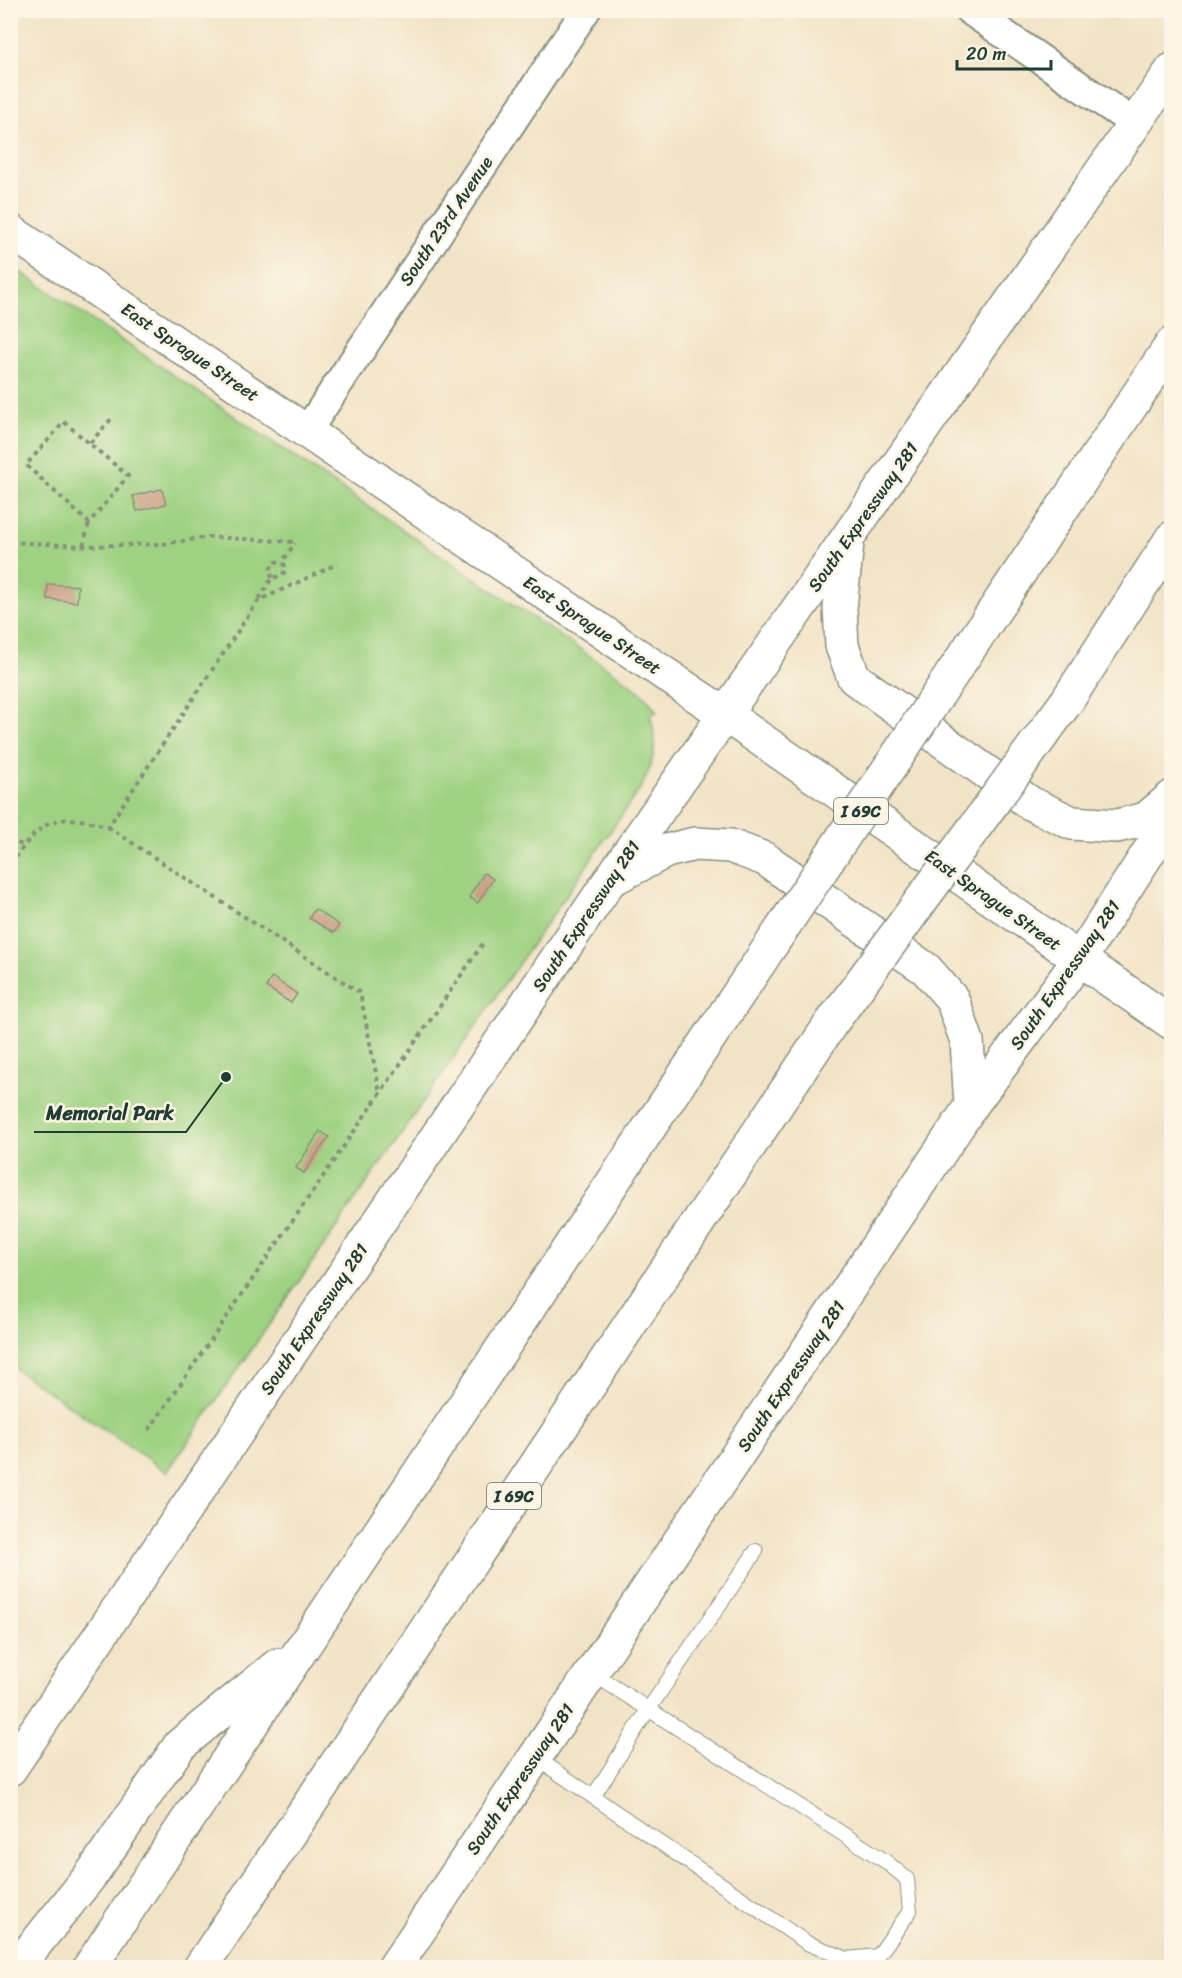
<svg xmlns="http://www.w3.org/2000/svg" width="1182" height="1978" font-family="Sriracha,sans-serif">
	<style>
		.green { fill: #9ed282; stroke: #5e885b; stroke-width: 1.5 }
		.building { fill: #cca186 }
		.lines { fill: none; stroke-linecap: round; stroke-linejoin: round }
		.lane-casing { stroke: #88907d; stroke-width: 16 }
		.street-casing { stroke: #88907d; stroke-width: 32 }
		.secondary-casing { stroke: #88907d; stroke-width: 36 }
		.highway-casing { stroke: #88907d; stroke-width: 36 }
		.path { stroke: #88907d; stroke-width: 4; stroke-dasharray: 4.5 4.5; stroke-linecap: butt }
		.lane { stroke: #fff; stroke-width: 14 }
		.street { stroke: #fff; stroke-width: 28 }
		.secondary { stroke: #fff; stroke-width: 33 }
		.highway { stroke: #fff; stroke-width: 33 }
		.highway-bridge-casing { stroke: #88907d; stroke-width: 36; stroke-linecap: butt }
		.highway-bridge { stroke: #fff; stroke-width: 33 }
		.labels { text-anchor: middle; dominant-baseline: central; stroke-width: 5; stroke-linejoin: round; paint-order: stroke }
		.shield { fill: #fcf5e5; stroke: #617469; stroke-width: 1.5 }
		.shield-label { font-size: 16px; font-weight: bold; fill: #1f3d34 }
		.street-label { font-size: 18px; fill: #1f3d34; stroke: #fcf5e5 }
		.leader { fill: none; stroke: #1f3d34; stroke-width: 2 }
		.callout-dot { fill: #1f3d34; stroke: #fcf5e5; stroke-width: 2 }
		.callout-label { font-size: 20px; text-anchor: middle; font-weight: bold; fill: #1f3d34; stroke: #fcf5e5; stroke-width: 5; stroke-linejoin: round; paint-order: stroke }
	</style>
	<rect width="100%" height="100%" fill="#fcf5e5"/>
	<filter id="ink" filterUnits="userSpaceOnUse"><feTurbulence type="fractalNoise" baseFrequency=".0167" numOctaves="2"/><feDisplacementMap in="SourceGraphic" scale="12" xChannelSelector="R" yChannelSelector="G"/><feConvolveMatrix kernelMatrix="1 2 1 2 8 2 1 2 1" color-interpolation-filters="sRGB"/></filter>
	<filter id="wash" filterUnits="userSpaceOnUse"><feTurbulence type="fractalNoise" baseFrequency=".008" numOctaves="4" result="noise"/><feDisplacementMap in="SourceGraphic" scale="24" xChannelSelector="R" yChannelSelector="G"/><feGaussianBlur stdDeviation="1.35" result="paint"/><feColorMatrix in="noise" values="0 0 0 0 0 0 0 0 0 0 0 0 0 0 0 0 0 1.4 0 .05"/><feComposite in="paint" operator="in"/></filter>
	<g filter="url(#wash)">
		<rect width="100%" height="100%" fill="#f1e3c6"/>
		<path class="green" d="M 10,265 L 621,677 L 644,695 L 657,712 L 650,715 C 658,743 655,761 641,787 L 167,1472 L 11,1366 Z"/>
		<g id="blocks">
			<g class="building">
				<path d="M 162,489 L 166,504 L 137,511 L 133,496 Z"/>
				<path d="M 48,584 L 78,586 L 77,602 L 47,599 Z"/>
				<path d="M 484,873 L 493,879 L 478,903 L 469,897 Z"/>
				<path d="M 315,909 L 339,925 L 334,933 L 309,918 Z"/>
				<path d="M 272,977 L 297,994 L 291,1003 L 266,987 Z"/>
				<path d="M 320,1131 L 329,1137 L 304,1173 L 296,1168 Z"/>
			</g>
		</g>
	</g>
	<g filter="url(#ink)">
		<use href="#blocks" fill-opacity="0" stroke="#88907d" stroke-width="1.5"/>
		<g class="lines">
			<g class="lane-casing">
				<g id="lane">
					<path d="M 535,1757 L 807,1943 L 847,1959 L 878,1956 L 910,1911 L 907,1879 L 885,1861 L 592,1673"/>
					<path d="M 593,1797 L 648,1710 L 756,1551"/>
				</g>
			</g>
			<g class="street-casing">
				<g id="street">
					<path d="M 969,10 L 1135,124"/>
					<path d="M 307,431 L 586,10"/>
				</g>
			</g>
			<g class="secondary-casing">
				<g id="secondary">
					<path d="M 10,231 L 724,714 L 1172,1023"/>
					<path d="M 847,543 L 840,608 L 842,646 L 854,678 L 1030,803 L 1072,823 L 1117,826 L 1146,819 L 1172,797"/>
					<path d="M 614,878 L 666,851 L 695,844 L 730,846 L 765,859 L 926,969 L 952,999 L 967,1041 L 971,1106"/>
					<path d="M 10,1769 L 610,880 L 1172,70"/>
					<path d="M 394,1968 L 971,1106 L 1079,960 L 1172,816"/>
				</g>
			</g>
			<g class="highway-casing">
				<g id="highway">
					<path d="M 974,641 L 1172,344"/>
					<path d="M 1067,701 L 1172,538"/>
					<path d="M 16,1968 L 91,1875 L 180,1745 L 278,1665"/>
					<path d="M 89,1968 L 747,981"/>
					<path d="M 200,1968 L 830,1025"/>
				</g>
			</g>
			<g class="path">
				<path d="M 64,422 L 128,476 L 89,523 L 26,465 Z"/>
				<path d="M 90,443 L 113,417"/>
				<path d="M 10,542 L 83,546 L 164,544 L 208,537 L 296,542"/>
				<path d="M 83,546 L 89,523"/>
				<path d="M 272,578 L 270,569 L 274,562 L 283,561"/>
				<path d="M 259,599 L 272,578 L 281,576 L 286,570 L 283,561 L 295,543"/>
				<path d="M 108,827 L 360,993 L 380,1093"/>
				<path d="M 10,838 L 23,846"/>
				<path d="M 10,866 C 40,820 56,810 108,827 L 258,601 L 337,564"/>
				<path d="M 149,1430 L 484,942"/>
			</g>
			<use href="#lane" class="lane"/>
			<use href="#street" class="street"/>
			<use href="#secondary" class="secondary"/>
			<use href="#highway" class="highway"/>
			<g class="highway-bridge-casing">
				<g id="highway-bridge">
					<path d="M 747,981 L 974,641"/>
					<path d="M 830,1025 L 1067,701"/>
				</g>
			</g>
			<use href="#highway-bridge" class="highway-bridge"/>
		</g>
	</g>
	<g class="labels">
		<g class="shield">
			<rect x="834" y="798" width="54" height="26" rx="4.5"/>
			<rect x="487" y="1483" width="54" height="26" rx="4.5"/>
		</g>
		<g class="shield-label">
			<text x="861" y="811">I 69C</text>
			<text x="514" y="1496">I 69C</text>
		</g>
		<g class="street-label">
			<text transform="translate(446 221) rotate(-56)">South 23rd Avenue</text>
			<text transform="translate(190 352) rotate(34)">East Sprague Street</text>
			<text transform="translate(863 517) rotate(-55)">South Expressway 281</text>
			<text transform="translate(592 625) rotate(34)">East Sprague Street</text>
			<text transform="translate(993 900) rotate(35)">East Sprague Street</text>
			<text transform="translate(586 916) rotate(-56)">South Expressway 281</text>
			<text transform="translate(1065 975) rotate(-55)">South Expressway 281</text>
			<text transform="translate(314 1319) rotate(-56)">South Expressway 281</text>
			<text transform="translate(791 1376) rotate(-56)">South Expressway 281</text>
			<text transform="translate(520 1779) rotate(-56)">South Expressway 281</text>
		</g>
	</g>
	<path class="leader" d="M226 1077L186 1132H34"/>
	<circle class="callout-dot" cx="226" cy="1077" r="6"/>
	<g class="callout-label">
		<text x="110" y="1120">Memorial Park</text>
	</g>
	<rect width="1182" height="1978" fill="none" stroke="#fcf5e5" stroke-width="36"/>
	<path d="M957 60v9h94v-9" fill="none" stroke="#1f3d34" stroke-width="3"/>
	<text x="966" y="60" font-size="18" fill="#1f3d34" stroke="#fcf5e5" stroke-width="4.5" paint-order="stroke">20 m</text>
</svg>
